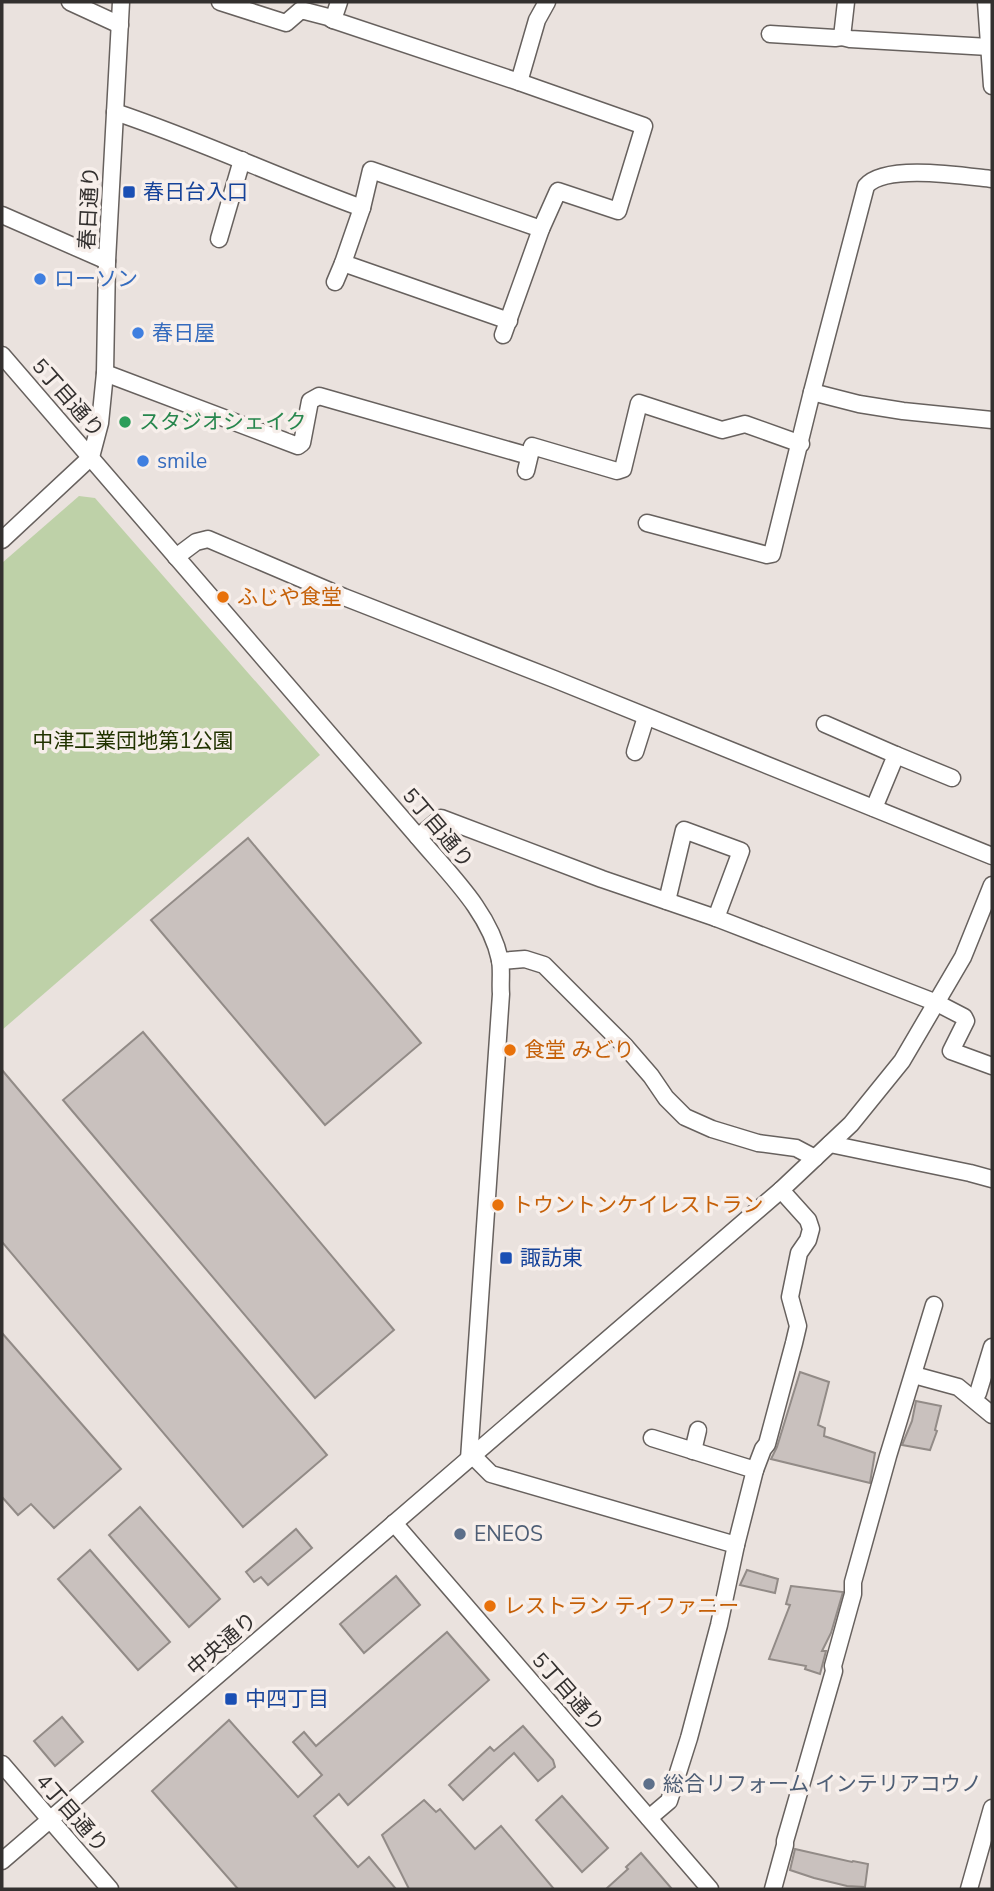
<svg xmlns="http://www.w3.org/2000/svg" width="994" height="1891" font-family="'Nunito Sans','Noto Sans JP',sans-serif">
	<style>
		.green { fill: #bed1a8 }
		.building { fill: #c9c1be; stroke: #928b87; stroke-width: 2 }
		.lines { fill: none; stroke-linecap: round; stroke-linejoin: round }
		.minor-casing { stroke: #67615e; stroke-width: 19 }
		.minor { stroke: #fff; stroke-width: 16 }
		.transit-dot { fill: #1a4fb4; stroke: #f7efeb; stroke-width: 2.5 }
		.shop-dot { fill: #3f7fe0; stroke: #f7efeb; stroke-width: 2.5 }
		.leisure-dot { fill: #2e9e5b; stroke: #f7efeb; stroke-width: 2.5 }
		.food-dot { fill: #e8710a; stroke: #f7efeb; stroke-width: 2.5 }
		.service-dot { fill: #5c6f8a; stroke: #f7efeb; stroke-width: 2.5 }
		.labels { text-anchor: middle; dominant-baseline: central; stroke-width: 7; stroke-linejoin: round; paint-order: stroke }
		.transit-label { font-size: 21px; fill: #164399; stroke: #f7efeb; text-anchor: start }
		.street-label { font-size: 21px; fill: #33302f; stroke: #f7efeb }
		.shop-label { font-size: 21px; fill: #366cbe; stroke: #f7efeb; text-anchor: start }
		.leisure-label { font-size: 21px; fill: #27864d; stroke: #f7efeb; text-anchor: start }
		.food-label { font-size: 21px; fill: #c56008; stroke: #f7efeb; text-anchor: start }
		.park-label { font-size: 21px; fill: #213300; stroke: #f7efeb }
		.service-label { font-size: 21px; fill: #4e5e75; stroke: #f7efeb; text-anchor: start }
	</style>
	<rect width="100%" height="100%" fill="#eae2de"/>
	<path class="green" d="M 79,496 L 95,498 L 320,755 L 2,1030 L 2,563 Z"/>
	<g class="building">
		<path d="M 248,838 L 421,1043 L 325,1125 L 151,920 Z"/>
		<path d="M 143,1032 L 394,1330 L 315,1398 L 63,1100 Z"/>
		<path d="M 2,1070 L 327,1455 L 243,1527 L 2,1242 Z"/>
		<path d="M 2,1333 L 121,1469 L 54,1528 L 31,1504 L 18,1515 L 2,1497 Z"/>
		<path d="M 800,1372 L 829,1382 L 818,1425 L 825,1428 L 824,1436 L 875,1453 L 870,1483 L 771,1459 L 777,1447 Z"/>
		<path d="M 916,1401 L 941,1406 L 935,1430 L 937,1431 L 930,1450 L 902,1445 L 912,1421 Z"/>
		<path d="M 140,1507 L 220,1599 L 189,1627 L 109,1535 Z"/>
		<path d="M 296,1529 L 312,1548 L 268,1585 L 261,1577 L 254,1582 L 246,1572 Z"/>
		<path d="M 90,1550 L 170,1642 L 138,1670 L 58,1579 Z"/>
		<path d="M 747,1570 L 778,1579 L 775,1593 L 740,1585 Z"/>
		<path d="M 396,1576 L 420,1605 L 364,1653 L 340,1624 Z"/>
		<path d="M 791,1586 L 843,1592 L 831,1633 L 822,1651 L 826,1651 L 820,1674 L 805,1669 L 806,1666 L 769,1659 L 790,1605 L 786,1604 Z"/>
		<path d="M 447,1632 L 489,1680 L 348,1805 L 339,1794 L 314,1816 L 358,1867 L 369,1857 L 396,1889 L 238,1889 L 152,1791 L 229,1720 L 298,1797 L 322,1775 L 293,1742 L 304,1732 L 316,1746 Z"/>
		<path d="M 62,1717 L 83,1742 L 55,1766 L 34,1741 Z"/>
		<path d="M 523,1726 L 553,1760 L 555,1767 L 538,1781 L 514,1753 L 463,1800 L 449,1785 L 490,1747 L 494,1751 Z"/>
		<path d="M 562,1796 L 608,1848 L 582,1872 L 536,1820 Z"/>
		<path d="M 424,1800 L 436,1812 L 440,1809 L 475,1849 L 501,1826 L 554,1889 L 409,1889 L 382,1835 Z"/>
		<path d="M 795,1849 L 852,1862 L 853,1861 L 868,1864 L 865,1887 L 847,1886 L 814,1878 L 790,1870 Z"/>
		<path d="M 641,1853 L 672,1889 L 606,1889 L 628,1869 L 626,1867 Z"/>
	</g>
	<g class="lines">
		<g class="minor-casing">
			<g id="minor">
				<path d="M 70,2 L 120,25"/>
				<path d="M 220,2 L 286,23 L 301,10 L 328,17 L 333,20"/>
				<path d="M 339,2 L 333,20 L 519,82 L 537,20 L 547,2"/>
				<path d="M 846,2 L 842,37 L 850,39 L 989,47"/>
				<path d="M 986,2 L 992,86"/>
				<path d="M 770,34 L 835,38 L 842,37"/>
				<path d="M 115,112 C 199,140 279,178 362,208"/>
				<path d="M 2,215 L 107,261"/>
				<path d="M 219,239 L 242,160"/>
				<path d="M 335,282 L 343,263"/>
				<path d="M 509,321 L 343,263 L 362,208 L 371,170 L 541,229"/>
				<path d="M 503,335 L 541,229 L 558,191 L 618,211 L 644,126 L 519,82"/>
				<path d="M 2,355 L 418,837 C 449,874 490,912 500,960 C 502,971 500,983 501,994 L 469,1459"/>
				<path d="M 105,373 L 298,446 L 302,443 L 310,401 L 319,396 L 529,456"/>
				<path d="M 812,392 L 866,186 C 885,163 964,176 992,179"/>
				<path d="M 91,457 L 100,423 L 105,373 L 107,261 L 121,2"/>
				<path d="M 526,471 L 532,446 L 617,471 L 623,469 L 639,403 L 722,430 L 745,424 L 801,444"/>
				<path d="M 647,523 L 767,555 L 772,554 L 812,392 L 859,404 L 903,411 L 992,420"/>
				<path d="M 2,540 L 91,457"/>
				<path d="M 176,557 L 196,542 L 208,539 L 344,597 L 554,679 L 992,856"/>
				<path d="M 825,724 L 896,755 L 874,808"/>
				<path d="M 635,752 L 646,717"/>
				<path d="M 896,755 L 952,778"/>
				<path d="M 418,837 L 441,818 L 602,879 L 716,918 L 937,1003 L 964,1017 L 966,1021 L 951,1051 L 992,1066"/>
				<path d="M 667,901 L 684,830 L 741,851 L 716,918"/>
				<path d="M 500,961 L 525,959 L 544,965 L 625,1046 L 651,1076 L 666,1098 L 685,1117 L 712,1129 L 758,1143 L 796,1148 L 815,1158"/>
				<path d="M 830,1144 L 970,1173 L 992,1179"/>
				<path d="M 914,1375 L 958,1387 L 992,1415"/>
				<path d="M 973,1398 L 978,1393 L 992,1347"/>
				<path d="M 693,1451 L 698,1430"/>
				<path d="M 473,1456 L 491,1474 L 736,1545"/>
				<path d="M 755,1470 L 763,1449 L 767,1444 L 794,1343 L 798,1326 L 790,1297 L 799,1253 L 808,1240 L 811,1229 L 808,1220 L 781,1190"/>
				<path d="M 394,1523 L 710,1889"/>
				<path d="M 2,1764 L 110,1889"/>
				<path d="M 649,1818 L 669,1801 L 689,1738 L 719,1625 L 736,1545 L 755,1470 L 652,1438"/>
				<path d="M 2,1861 L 781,1190 L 851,1124 L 902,1061 L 963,957 L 992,885"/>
				<path d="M 773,1889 L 785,1845 L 785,1841 L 834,1671 L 833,1666 L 853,1594 L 853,1582 L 888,1456 L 934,1305"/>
				<path d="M 969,1889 L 992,1808"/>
			</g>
		</g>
		<use href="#minor" class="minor"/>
	</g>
	<g class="transit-dot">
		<rect x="122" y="185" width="14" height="14" rx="3.5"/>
		<rect x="499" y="1251" width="14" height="14" rx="3.5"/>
		<rect x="224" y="1692" width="14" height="14" rx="3.5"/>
	</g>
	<g class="shop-dot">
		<circle cx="40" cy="279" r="7"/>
		<circle cx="138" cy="333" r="7"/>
		<circle cx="143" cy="461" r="7"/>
	</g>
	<circle class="leisure-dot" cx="125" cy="422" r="7"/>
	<g class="food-dot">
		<circle cx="223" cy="597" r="7"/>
		<circle cx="510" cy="1050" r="7"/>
		<circle cx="498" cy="1205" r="7"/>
		<circle cx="490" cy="1606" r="7"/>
	</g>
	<g class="service-dot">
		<circle cx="460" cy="1534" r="7"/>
		<circle cx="649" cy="1784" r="7"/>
	</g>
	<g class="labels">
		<g class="transit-label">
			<text x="143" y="192">春日台入口</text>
			<text x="520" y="1258">諏訪東</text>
			<text x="245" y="1699">中四丁目</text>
		</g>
		<g class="street-label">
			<text transform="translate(89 208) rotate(-87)">春日通り</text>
			<text transform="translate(68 398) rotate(49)">5丁目通り</text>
			<text transform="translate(438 828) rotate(50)">5丁目通り</text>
			<text transform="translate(222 1644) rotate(-41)">中央通り</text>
			<text transform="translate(568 1692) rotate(49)">5丁目通り</text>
			<text transform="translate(72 1813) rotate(49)">4丁目通り</text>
		</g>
		<g class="shop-label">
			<text x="54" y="279">ローソン</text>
			<text x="152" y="333">春日屋</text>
			<text x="157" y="461">smile</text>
		</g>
		<g class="leisure-label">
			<text x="139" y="422">スタジオシェイク</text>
		</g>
		<g class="food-label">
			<text x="237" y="597">ふじや食堂</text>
			<text x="524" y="1050">食堂 みどり</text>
			<text x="512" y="1205">トウントンケイレストラン</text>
			<text x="504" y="1606">レストラン ティファニー</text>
		</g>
		<g class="park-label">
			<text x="133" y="741">中津工業団地第1公園</text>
		</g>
		<g class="service-label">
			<text x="474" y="1534">ENEOS</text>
			<text x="663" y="1784">総合リフォーム インテリアコウノ</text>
		</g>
	</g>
	<rect width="994" height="1891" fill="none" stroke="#33302f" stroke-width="7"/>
</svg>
